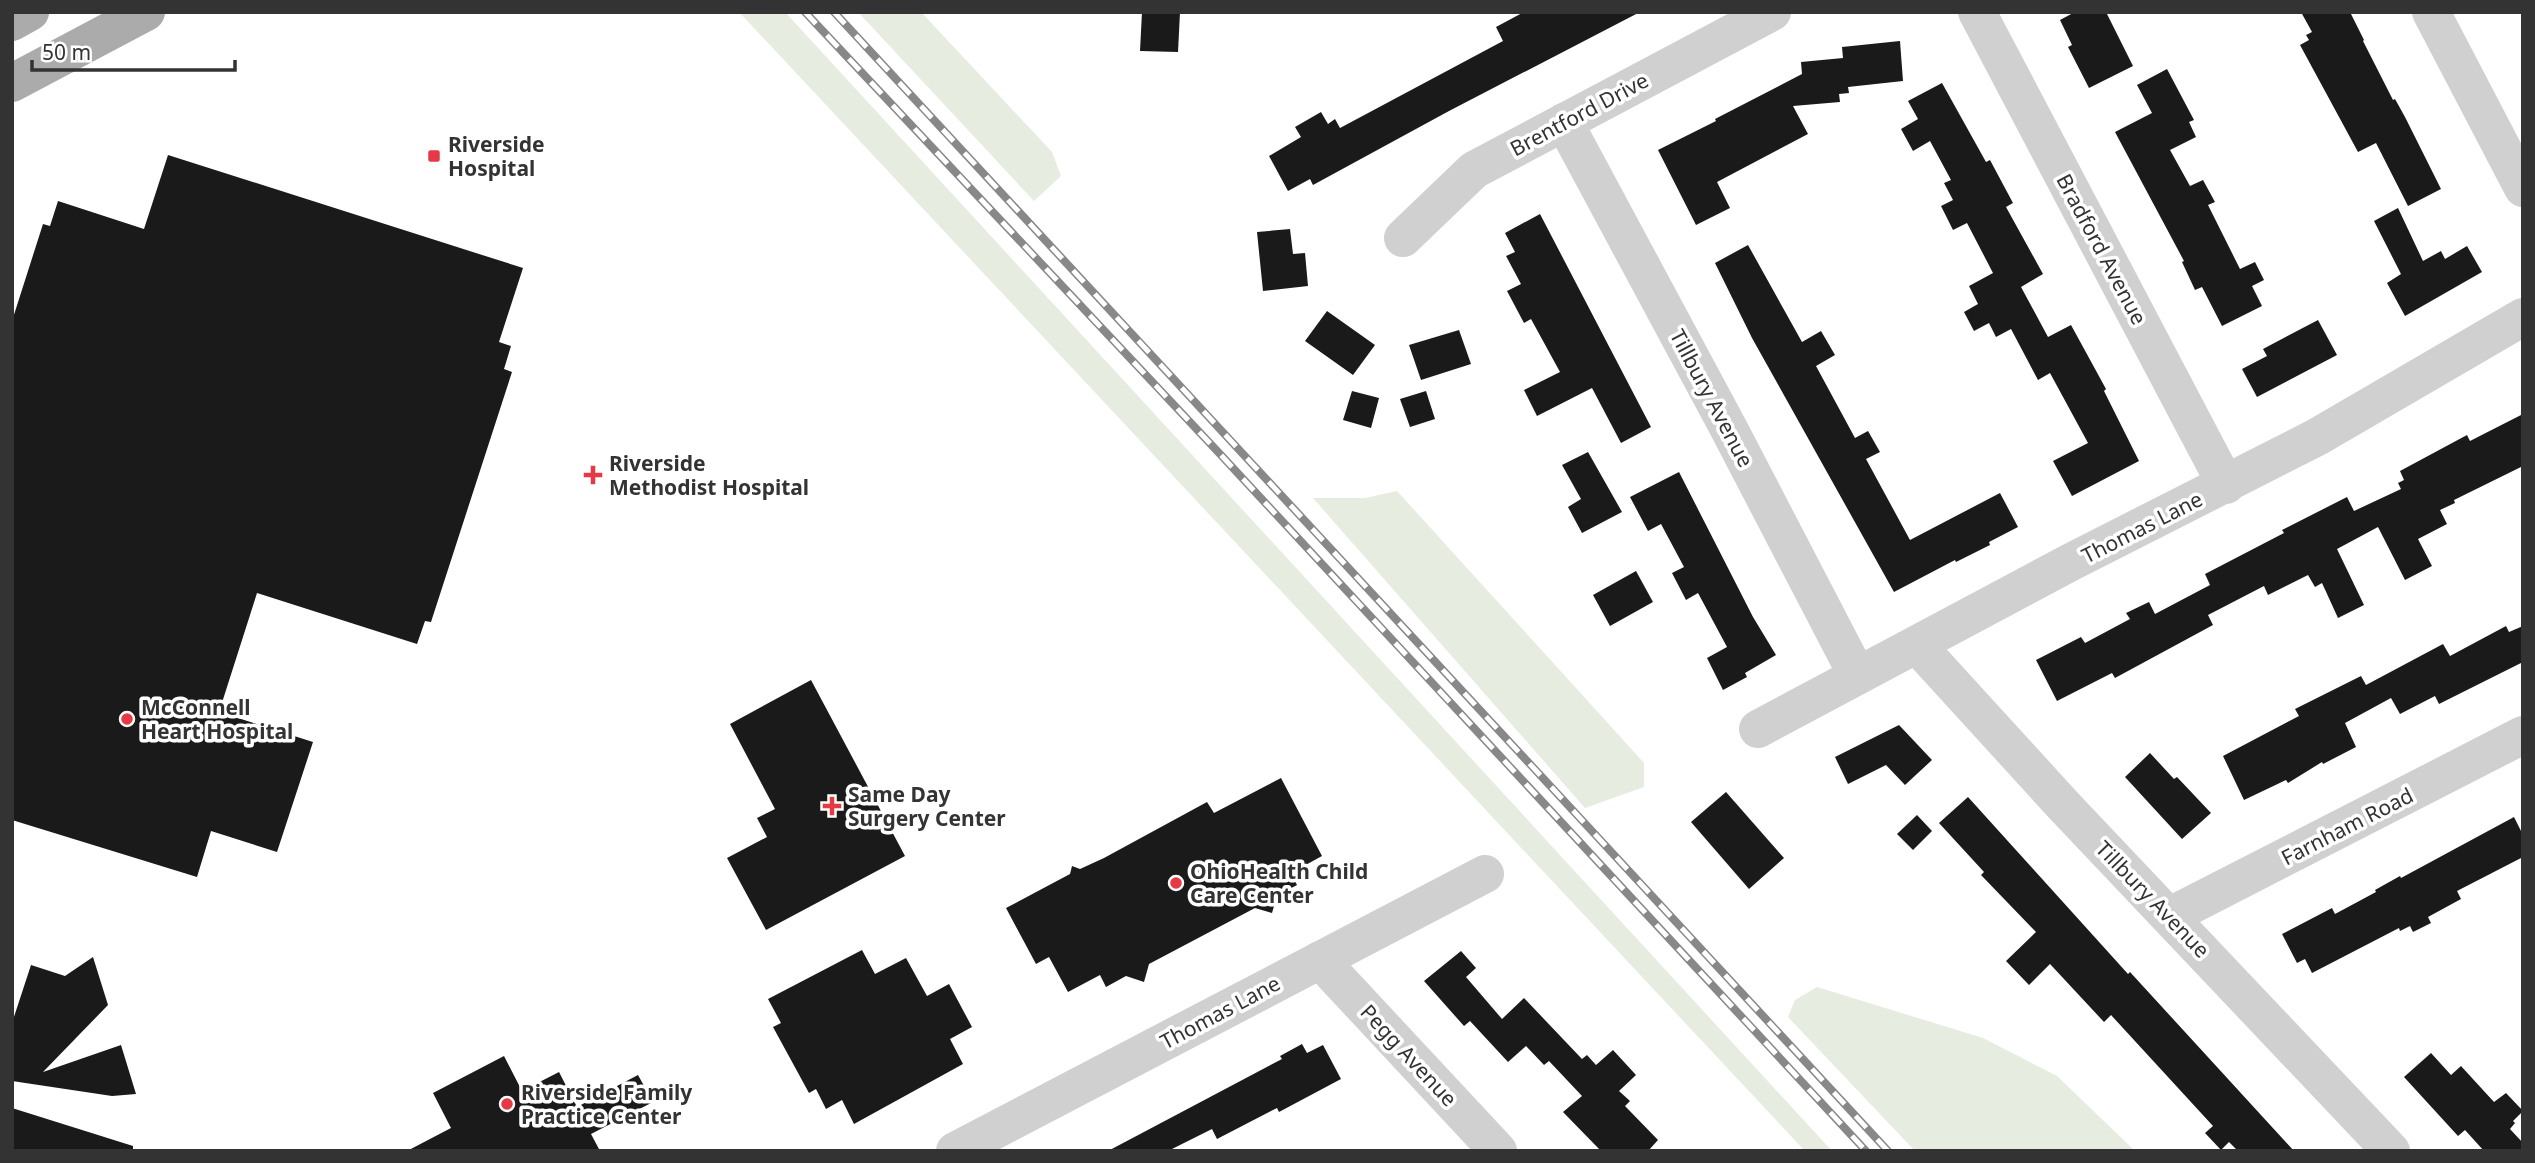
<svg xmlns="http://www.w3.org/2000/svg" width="2535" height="1163" font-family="'Noto Sans',sans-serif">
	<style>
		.green { fill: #e6ecdf }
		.building { fill: #1a1a1a }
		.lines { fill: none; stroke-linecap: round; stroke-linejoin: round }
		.minor { stroke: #d0d0d0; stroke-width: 38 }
		.major { stroke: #ababab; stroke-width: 38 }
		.rail-casing { stroke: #888; stroke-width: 8 }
		.rail { stroke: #fff; stroke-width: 5; stroke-dasharray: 16; stroke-linecap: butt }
		.poi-dot { fill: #e63946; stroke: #fff; stroke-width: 2.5 }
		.labels { text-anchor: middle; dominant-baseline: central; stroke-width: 7; stroke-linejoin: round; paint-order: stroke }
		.street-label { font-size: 21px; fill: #333; stroke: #fff }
		.poi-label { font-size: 21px; font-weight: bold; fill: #333; stroke: #fff; text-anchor: start }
	</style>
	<rect width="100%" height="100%" fill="#fff"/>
	<g class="green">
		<path d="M 739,12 L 785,12 L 1832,1151 L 1805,1151 Z"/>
		<path d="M 858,12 L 921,12 L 1052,152 L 1061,176 L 1034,201 Z"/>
		<path d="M 1397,491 L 1644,763 L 1644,787 L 1585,808 L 1313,498 L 1365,498 Z"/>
		<path d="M 1817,987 L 1983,1038 L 2057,1076 L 2135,1151 L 1915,1151 L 1788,1017 L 1795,1000 Z"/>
	</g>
	<g class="building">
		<path d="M 1142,12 L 1180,12 L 1178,52 L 1140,51 Z"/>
		<path d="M 1524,12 L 1640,12 L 1449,111 L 1313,185 L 1310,179 L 1288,191 L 1269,156 L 1301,137 L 1295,127 L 1321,112 L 1328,124 L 1335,119 L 1340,128 L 1503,41 L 1496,27 Z"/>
		<path d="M 2075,12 L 2106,12 L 2133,66 L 2089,88 L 2068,47 L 2072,45 L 2060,20 Z"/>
		<path d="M 2301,12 L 2350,12 L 2364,40 L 2363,41 L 2393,100 L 2395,99 L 2405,117 L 2441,189 L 2408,206 L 2376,143 L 2358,152 L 2300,45 L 2309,40 L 2306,35 L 2312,32 Z"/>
		<path d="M 1900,41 L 1903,81 L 1848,87 L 1849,93 L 1839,94 L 1840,102 L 1793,106 L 1808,134 L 1717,182 L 1730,208 L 1696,225 L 1658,150 L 1716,121 L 1715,119 L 1802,74 L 1801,62 L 1843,58 L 1842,47 Z"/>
		<path d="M 2167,69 L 2194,120 L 2189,122 L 2196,137 L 2170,150 L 2190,186 L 2203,180 L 2215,202 L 2208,205 L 2240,269 L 2255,262 L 2264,280 L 2252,286 L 2262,306 L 2222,326 L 2202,287 L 2195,290 L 2182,262 L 2184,261 L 2115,132 L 2152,113 L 2137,85 Z"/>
		<path d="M 1942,83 L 1986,162 L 1990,160 L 2013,203 L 2006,207 L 2043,274 L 2021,287 L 2048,337 L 2071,325 L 2106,389 L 2104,391 L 2139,461 L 2072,496 L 2053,461 L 2088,443 L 2050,373 L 2038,380 L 2011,329 L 1996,337 L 1989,323 L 1974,331 L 1964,312 L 1978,304 L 1969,286 L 1993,273 L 1967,223 L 1953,230 L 1941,206 L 1953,200 L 1944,183 L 1951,180 L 1930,141 L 1913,151 L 1901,129 L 1918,119 L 1908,101 Z"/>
		<path d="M 168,155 L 523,268 L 499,342 L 511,346 L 504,369 L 512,372 L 431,622 L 425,621 L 417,644 L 257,593 L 219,712 L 313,742 L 277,852 L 211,831 L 197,877 L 12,820 L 12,321 L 43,224 L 50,226 L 58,201 L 144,229 Z"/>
		<path d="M 2398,208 L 2423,261 L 2441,251 L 2445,259 L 2467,246 L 2482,272 L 2405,316 L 2387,283 L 2401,274 L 2374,221 Z"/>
		<path d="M 1540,214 L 1651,427 L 1621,443 L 1592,388 L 1537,416 L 1524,390 L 1560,372 L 1531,319 L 1524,323 L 1507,291 L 1521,284 L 1506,256 L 1515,252 L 1505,233 Z"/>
		<path d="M 1290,229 L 1293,254 L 1305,253 L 1308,286 L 1263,291 L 1257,232 Z"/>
		<path d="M 1748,245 L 1802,342 L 1821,331 L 1835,355 L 1816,366 L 1855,438 L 1868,431 L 1880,452 L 1866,459 L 1910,540 L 2000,493 L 2018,527 L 1989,542 L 1990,545 L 1956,562 L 1955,560 L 1894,592 L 1752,338 L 1715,263 Z"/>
		<path d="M 1327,311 L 1375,345 L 1353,375 L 1305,341 Z"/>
		<path d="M 2318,320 L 2337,355 L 2257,397 L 2242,369 L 2267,356 L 2263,349 Z"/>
		<path d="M 1459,330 L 1471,364 L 1421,380 L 1409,345 Z"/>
		<path d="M 1352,391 L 1379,398 L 1371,428 L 1343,420 Z"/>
		<path d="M 1426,391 L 1435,419 L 1410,427 L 1400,399 Z"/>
		<path d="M 2523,414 L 2523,466 L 2454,500 L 2455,503 L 2440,510 L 2447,524 L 2418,539 L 2432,566 L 2405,580 L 2378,527 L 2337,549 L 2364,605 L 2338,618 L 2322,583 L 2315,587 L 2308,575 L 2268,595 L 2264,586 L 2208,615 L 2213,625 L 2115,678 L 2112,673 L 2057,701 L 2036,660 L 2081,637 L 2085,643 L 2130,619 L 2126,613 L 2149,602 L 2155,614 L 2210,585 L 2205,574 L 2284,533 L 2282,530 L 2347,497 L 2354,511 L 2401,489 L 2398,483 L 2404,480 L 2400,471 L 2467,435 L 2470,441 Z"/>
		<path d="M 1588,452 L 1622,512 L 1582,533 L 1568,507 L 1581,499 L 1562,465 Z"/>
		<path d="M 1679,472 L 1753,617 L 1776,655 L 1745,673 L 1747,677 L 1723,690 L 1707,658 L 1727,647 L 1698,593 L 1686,600 L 1672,573 L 1684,567 L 1661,524 L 1648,531 L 1630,497 Z"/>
		<path d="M 1636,571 L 1653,602 L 1610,626 L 1593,595 Z"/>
		<path d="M 2506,626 L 2509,632 L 2523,626 L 2523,662 L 2439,704 L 2435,696 L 2400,714 L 2391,698 L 2345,723 L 2356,747 L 2323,764 L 2322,762 L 2288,783 L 2286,780 L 2244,800 L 2223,756 L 2299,716 L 2295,709 L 2361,676 L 2366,685 L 2443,644 L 2450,656 Z"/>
		<path d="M 811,680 L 905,856 L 766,930 L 727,858 L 767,837 L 757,818 L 775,809 L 730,724 Z"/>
		<path d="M 1899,725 L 1932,760 L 1905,785 L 1886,765 L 1848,784 L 1835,757 Z"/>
		<path d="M 2150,753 L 2174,779 L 2177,777 L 2211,813 L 2182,839 L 2125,777 Z"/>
		<path d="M 1281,778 L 1322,856 L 1291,873 L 1297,885 L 1277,896 L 1272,913 L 1255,908 L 1149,964 L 1144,982 L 1126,976 L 1106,987 L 1100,975 L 1068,992 L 1049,957 L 1036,964 L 1006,908 L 1070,874 L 1072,866 L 1080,869 L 1104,858 L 1207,802 L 1214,813 Z"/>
		<path d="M 1726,792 L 1784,858 L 1749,889 L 1691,822 Z"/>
		<path d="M 1968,797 L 2128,974 L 2130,972 L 2294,1151 L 2238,1151 L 2229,1142 L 2221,1150 L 2205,1133 L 2213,1126 L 2111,1015 L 2104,1022 L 2050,964 L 2029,985 L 2006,961 L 2036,932 L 1981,875 L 1984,872 L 1939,823 Z"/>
		<path d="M 1917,815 L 1932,831 L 1913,850 L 1897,834 Z"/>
		<path d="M 2514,817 L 2523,835 L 2523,857 L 2457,891 L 2461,899 L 2428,917 L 2431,923 L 2413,932 L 2410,926 L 2400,931 L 2399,928 L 2312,973 L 2305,959 L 2297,963 L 2282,934 L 2332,908 L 2335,914 L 2376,892 L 2375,890 L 2400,876 L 2401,878 Z"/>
		<path d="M 862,950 L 875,974 L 906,958 L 927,996 L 949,984 L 972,1027 L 950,1039 L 963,1064 L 854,1124 L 842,1100 L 826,1109 L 816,1089 L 809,1093 L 773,1027 L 781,1023 L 768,999 Z"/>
		<path d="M 1461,951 L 1476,968 L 1466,977 L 1502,1019 L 1524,998 L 1582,1059 L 1587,1055 L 1596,1065 L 1613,1050 L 1636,1075 L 1619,1091 L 1630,1101 L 1625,1106 L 1658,1140 L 1648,1151 L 1601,1151 L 1563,1112 L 1582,1096 L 1549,1061 L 1544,1065 L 1526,1046 L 1508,1062 L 1470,1021 L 1464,1026 L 1424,981 Z"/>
		<path d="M 93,957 L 108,1005 L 43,1072 L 121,1045 L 136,1094 L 112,1096 L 12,1081 L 12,1023 L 31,965 L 65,976 Z"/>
		<path d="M 1302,1044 L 1307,1053 L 1323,1045 L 1341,1079 L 1279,1112 L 1277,1108 L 1217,1139 L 1212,1129 L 1168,1151 L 1108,1151 L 1282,1059 L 1280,1056 Z"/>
		<path d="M 2431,1053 L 2451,1075 L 2461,1066 L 2494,1102 L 2506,1093 L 2523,1111 L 2513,1121 L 2515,1123 L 2510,1129 L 2523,1143 L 2523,1151 L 2484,1151 L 2465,1130 L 2458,1136 L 2404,1077 Z"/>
		<path d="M 504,1056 L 522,1091 L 559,1072 L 577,1107 L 638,1075 L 653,1102 L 591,1134 L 600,1151 L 407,1151 L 451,1128 L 433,1093 Z"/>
		<path d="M 12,1108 L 133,1146 L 133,1151 L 12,1151 Z"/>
	</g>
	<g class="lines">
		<g class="minor">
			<path d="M 1977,12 L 2226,485"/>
			<path d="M 2431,12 L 2523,188"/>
			<path d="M 1564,122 L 1729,429 L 1857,675"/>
			<path d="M 1403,238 L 1474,170 L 1772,12"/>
			<path d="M 1917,645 L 2064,806 L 2391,1151"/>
			<path d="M 1758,729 L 2071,562 L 2317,437 L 2523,317"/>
			<path d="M 2170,916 L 2523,735"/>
			<path d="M 1320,960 L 1498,1151"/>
			<path d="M 955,1151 L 1485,874"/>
		</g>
		<g class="major">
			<path d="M 12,22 L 30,12"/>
			<path d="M 12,83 L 146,12"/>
		</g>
		<g class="rail-casing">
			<g id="rail">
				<path d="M 805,12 L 1220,454 L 1866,1151"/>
				<path d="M 834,12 L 1888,1151"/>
			</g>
		</g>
		<use href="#rail" class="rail"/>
	</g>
	<g class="poi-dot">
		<rect x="427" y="149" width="14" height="14" rx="3.5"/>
		<path d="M589.5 464.5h7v7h7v7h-7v7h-7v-7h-7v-7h7z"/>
		<circle cx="127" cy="719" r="7"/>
		<path d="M828.5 795.5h7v7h7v7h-7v7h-7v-7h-7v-7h7z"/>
		<circle cx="1176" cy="883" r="7"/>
		<circle cx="507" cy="1104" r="7"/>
	</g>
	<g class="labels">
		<g class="street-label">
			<text transform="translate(1579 114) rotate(-28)">Brentford Drive</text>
			<text transform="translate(2102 249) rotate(62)">Bradford Avenue</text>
			<text transform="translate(1712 398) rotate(62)">Tillbury Avenue</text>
			<text transform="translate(2142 527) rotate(-27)">Thomas Lane</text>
			<text transform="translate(2347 826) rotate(-27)">Farnham Road</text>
			<text transform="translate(2153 899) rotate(46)">Tillbury Avenue</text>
			<text transform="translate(1220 1012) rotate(-28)">Thomas Lane</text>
			<text transform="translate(1409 1055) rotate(47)">Pegg Avenue</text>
		</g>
		<g class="poi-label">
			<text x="448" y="144">Riverside<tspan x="448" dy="24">Hospital</tspan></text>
			<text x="609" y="463">Riverside<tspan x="609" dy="24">Methodist Hospital</tspan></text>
			<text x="141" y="707">McConnell<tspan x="141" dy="24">Heart Hospital</tspan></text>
			<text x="848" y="794">Same Day<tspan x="848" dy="24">Surgery Center</tspan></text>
			<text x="1190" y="871">OhioHealth Child<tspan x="1190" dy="24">Care Center</tspan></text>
			<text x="521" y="1092">Riverside Family<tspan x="521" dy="24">Practice Center</tspan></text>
		</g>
	</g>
	<rect width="2535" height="1163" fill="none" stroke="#333333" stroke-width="28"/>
	<path d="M32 60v10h203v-10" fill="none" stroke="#333333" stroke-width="3.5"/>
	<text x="42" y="60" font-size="21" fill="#333333" stroke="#ffffff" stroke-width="5" paint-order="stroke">50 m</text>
</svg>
